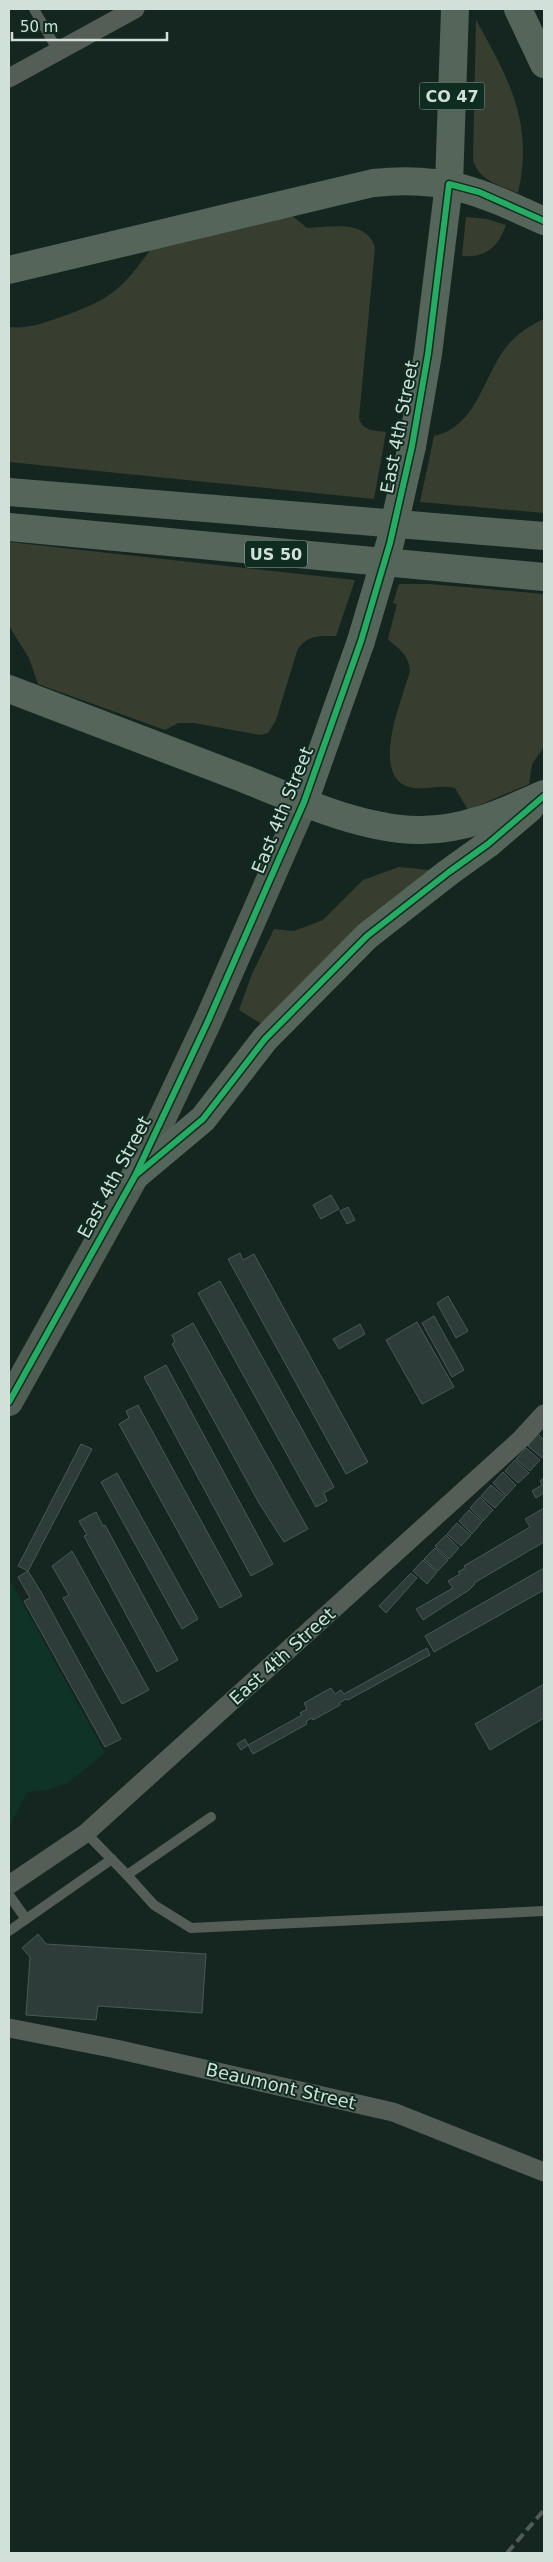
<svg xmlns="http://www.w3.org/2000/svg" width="553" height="2562" font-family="'DejaVu Sans',sans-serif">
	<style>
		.built { fill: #0f3326 }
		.green { fill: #373e2f }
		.building { fill: #2d3c39; stroke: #495854 }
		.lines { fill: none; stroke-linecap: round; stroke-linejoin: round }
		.lane { stroke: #545d56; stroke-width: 10 }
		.street { stroke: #545d56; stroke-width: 19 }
		.primary { stroke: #505e54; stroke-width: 28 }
		.highway { stroke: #56655a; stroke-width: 28 }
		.rail { stroke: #515c56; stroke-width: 4; stroke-dasharray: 10 5; stroke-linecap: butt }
		.highway-bridge { stroke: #56655a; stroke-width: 28 }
		.cycleway-casing { stroke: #0f2c21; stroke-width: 9 }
		.cycleway { stroke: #26ab63; stroke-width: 6 }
		.labels { text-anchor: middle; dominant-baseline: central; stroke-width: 4; stroke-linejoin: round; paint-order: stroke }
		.shield { fill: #0f2c21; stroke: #97aba2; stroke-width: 1 }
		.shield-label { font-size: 16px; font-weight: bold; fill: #d1e1d9 }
		.street-label { font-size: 18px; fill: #d1e1d9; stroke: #0f2c21 }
	</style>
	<rect width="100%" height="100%" fill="#152620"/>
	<path class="built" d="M 10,1580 L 105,1753 L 68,1783 L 48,1790 L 27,1792 L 9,1827 Z"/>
	<g class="green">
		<path d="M 476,20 C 509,79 534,123 518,193 C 499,185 479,181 473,160 Z"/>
		<path d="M 289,213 L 307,228 C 330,227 366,219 375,247 L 359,418 C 363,432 374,430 386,432 L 374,499 L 9,462 L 9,327 C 25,329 42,324 58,318 C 110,300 121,291 153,246 Z"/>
		<path d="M 466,217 L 487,219 L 506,225 C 498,247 486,258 462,256 Z"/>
		<path d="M 544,319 L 544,513 L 420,502 L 434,436 C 477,427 483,376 507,346 C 517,334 530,325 544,319 Z"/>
		<path d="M 9,542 L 355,580 L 336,636 C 318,636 306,635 297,651 L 276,720 L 268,733 L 260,735 L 194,723 L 178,723 L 165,730 L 38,684 L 29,658 L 9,626 Z"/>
		<path d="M 399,584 L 429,584 L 544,594 L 544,747 L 532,764 L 529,784 L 468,810 L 455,788 C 440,784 424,791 409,787 C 369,775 403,697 410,671 C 409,654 398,649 388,639 L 397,604 L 393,603 Z"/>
		<path d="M 399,867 L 430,870 L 265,1026 L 239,1010 L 252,974 L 274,929 L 294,931 L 323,920 L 363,880 Z"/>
	</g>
	<g class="building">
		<path d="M 331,1195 L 339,1209 L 321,1219 L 313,1205 Z"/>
		<path d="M 348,1207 L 355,1220 L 347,1224 L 340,1211 Z"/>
		<path d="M 240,1253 L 243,1260 L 254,1254 L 368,1462 L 346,1474 L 228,1259 Z"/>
		<path d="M 220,1281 L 334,1487 L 324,1493 L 327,1501 L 316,1507 L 198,1293 Z"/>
		<path d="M 448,1296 L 468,1331 L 456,1338 L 437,1303 Z"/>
		<path d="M 434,1316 L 464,1370 L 452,1377 L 422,1323 Z"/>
		<path d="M 417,1322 L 454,1387 L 422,1404 L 386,1340 Z"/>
		<path d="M 193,1323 L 308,1529 L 284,1542 L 259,1503 L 172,1344 L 175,1342 L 172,1335 Z"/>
		<path d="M 360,1324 L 365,1334 L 339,1349 L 333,1339 Z"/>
		<path d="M 166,1365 L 273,1564 L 251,1576 L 144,1377 Z"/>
		<path d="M 138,1405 L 242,1596 L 220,1608 L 119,1424 L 129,1418 L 126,1411 Z"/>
		<path d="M 538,1434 L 544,1440 L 544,1455 L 542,1458 L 528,1446 Z"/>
		<path d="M 81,1444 L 92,1449 L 28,1571 L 18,1566 Z"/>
		<path d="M 526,1448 L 540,1460 L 530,1471 L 516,1459 Z"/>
		<path d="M 515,1460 L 529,1473 L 518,1483 L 505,1471 Z"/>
		<path d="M 503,1472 L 516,1485 L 506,1496 L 493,1483 Z"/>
		<path d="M 117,1473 L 198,1619 L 182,1629 L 101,1482 Z"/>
		<path d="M 544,1478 L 544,1493 L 536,1498 L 532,1491 L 542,1485 L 540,1481 Z"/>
		<path d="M 491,1485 L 505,1497 L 495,1508 L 481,1496 Z"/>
		<path d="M 480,1497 L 493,1510 L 483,1521 L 470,1508 Z"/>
		<path d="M 544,1508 L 544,1542 L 474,1583 L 475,1584 L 469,1590 L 423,1620 L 416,1609 L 453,1588 L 448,1581 L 460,1574 L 458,1572 L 465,1568 L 464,1566 L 530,1527 L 525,1519 Z"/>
		<path d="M 469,1510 L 482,1522 L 472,1534 L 459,1521 Z"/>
		<path d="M 96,1512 L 103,1526 L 105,1525 L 178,1660 L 157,1672 L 84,1536 L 87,1535 L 79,1521 Z"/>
		<path d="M 457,1523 L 471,1535 L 461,1546 L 447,1534 Z"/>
		<path d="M 446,1535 L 459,1548 L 449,1559 L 435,1546 Z"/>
		<path d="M 435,1548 L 448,1560 L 438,1571 L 424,1559 Z"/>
		<path d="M 72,1551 L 149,1690 L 122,1704 L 63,1598 L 69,1595 L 52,1566 Z"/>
		<path d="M 423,1560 L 437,1572 L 427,1584 L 413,1571 Z"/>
		<path d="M 544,1568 L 544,1590 L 434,1652 L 425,1636 Z"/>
		<path d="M 28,1571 L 41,1592 L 121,1739 L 105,1747 L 24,1601 L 30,1598 L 18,1577 Z"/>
		<path d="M 411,1573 L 417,1578 L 386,1613 L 379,1606 Z"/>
		<path d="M 427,1648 L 430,1655 L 348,1700 L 346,1699 L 339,1703 L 340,1705 L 313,1720 L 312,1718 L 306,1721 L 307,1724 L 253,1754 L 248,1745 L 302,1715 L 300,1713 L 307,1709 L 304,1703 L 331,1688 L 335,1694 L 341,1690 L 344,1694 Z"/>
		<path d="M 544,1684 L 544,1718 L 490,1750 L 475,1724 Z"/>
		<path d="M 245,1739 L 248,1745 L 241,1750 L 237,1744 Z"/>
		<path d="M 38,1934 L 46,1944 L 206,1954 L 202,2013 L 98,2006 L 96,2020 L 26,2015 L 30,1957 L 22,1948 Z"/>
	</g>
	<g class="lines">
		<g class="lane">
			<path d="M 34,9 L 58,51"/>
			<path d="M 86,1833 L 127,1875 L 211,1817"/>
			<path d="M 127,1875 L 154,1905 L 191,1928 L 544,1911"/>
			<path d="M 9,1895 L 26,1919"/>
			<path d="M 9,1931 L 112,1859"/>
		</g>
		<g class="street">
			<path d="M 9,78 L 135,9"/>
			<path d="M 9,1885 L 86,1833 L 521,1439 L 544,1414"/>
			<path d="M 9,2028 L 116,2049 L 393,2112 L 544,2172"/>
		</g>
		<path class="primary" d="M 9,1402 L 135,1176 L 208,1021 L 304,802"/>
		<g class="highway">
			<path d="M 518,9 L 544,64"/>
			<path d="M 9,270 L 373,183 C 445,175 480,192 544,221"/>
			<path d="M 412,446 L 428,354 L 449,184 L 455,9"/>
			<path d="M 9,492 L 544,536"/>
			<path d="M 9,527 L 544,577"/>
			<path d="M 9,689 C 86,719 164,748 242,778 C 295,799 360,829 418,830 C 463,831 504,812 544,794"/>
			<path d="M 304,802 L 361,641"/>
			<path d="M 135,1176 L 203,1119 L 265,1039 L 367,936 L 449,872 L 488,844 L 530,808"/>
		</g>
		<path class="rail" d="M 507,2553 L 544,2510"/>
		<path class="highway-bridge" d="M 361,641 L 390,543 L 412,446"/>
		<g class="cycleway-casing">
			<g id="cycleway">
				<path d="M 137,1174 L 203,1119 L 265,1039 L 367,936 L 449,872 L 488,844 L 544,796"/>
				<path d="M 9,1402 L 135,1176 L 208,1021 L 304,802 L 361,641 L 390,543 L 412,446 L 428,354 L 449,184 L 479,192 L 544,221"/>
			</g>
		</g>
		<use href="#cycleway" class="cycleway"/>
	</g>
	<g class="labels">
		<g class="shield">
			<rect x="419.5" y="82.5" width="65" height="27" rx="4"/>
			<rect x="245" y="540.5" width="62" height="27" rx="4"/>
		</g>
		<g class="shield-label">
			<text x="452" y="96">CO 47</text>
			<text x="276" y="554">US 50</text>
		</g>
		<g class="street-label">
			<text transform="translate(399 427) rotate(-79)">East 4th Street</text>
			<text transform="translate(282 810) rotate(-68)">East 4th Street</text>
			<text transform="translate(114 1177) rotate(-62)">East 4th Street</text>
			<text transform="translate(282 1656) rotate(-42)">East 4th Street</text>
			<text transform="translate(281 2086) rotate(13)">Beaumont Street</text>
		</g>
	</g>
	<rect width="553" height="2562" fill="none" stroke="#d1e1d9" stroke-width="20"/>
	<path d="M12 32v8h155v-8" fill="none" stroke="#d1e1d9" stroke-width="2.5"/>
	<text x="20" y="32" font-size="15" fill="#d1e1d9" stroke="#0f2c21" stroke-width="4" paint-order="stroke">50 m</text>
</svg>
